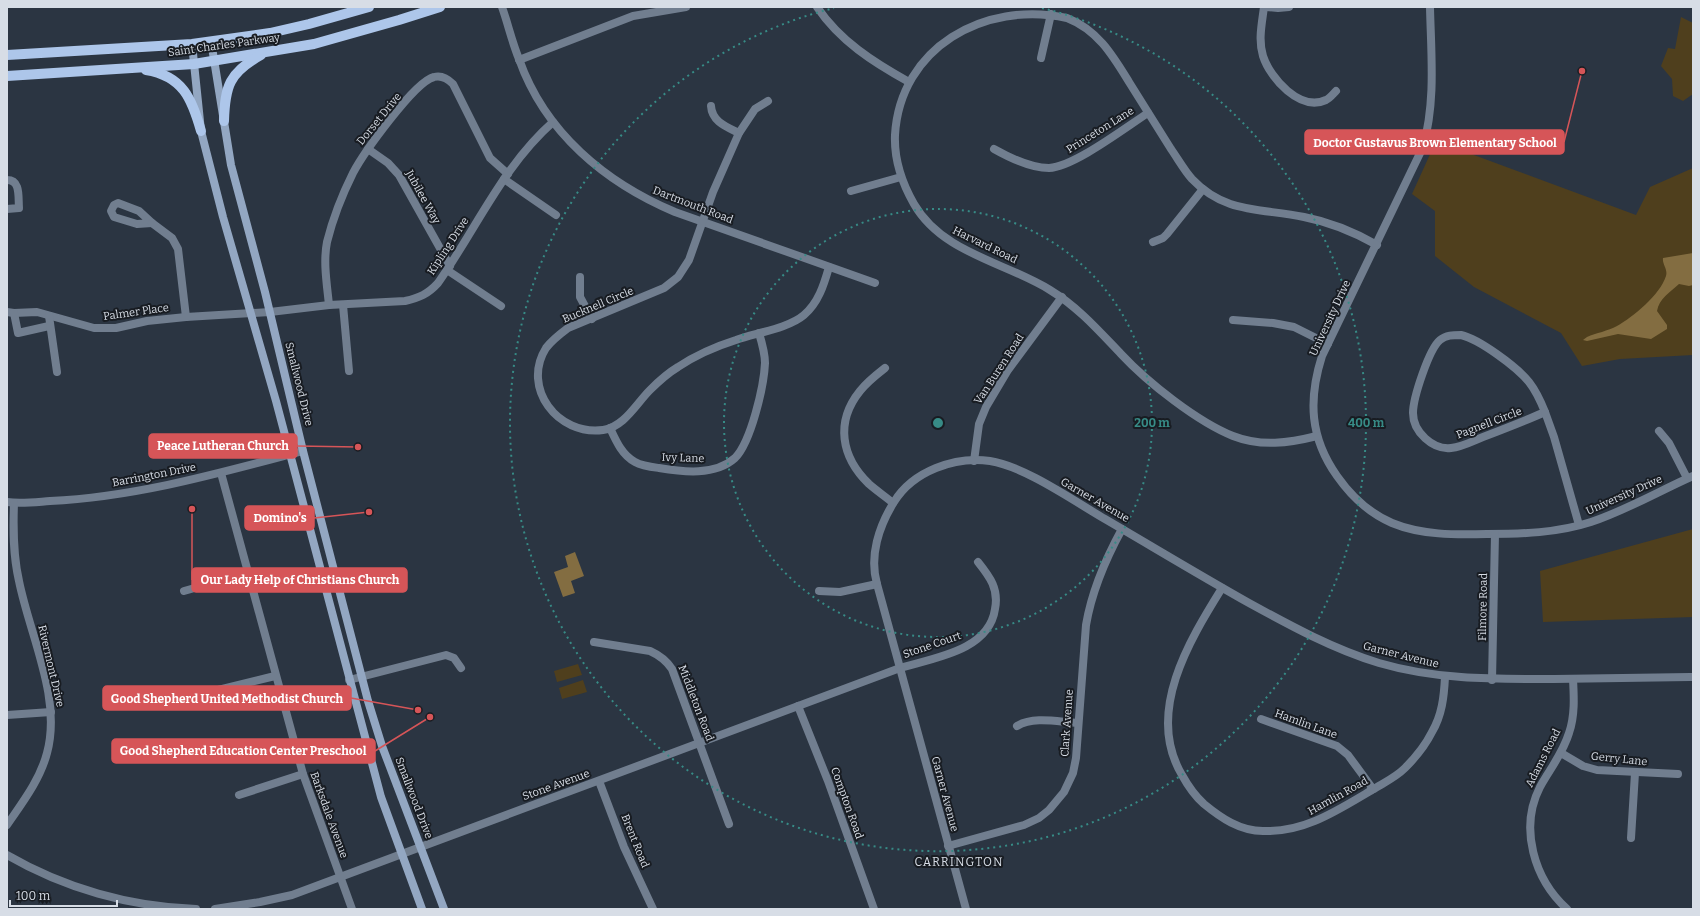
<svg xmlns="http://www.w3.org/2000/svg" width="1700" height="916" font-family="Bitter,serif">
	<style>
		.green { fill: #4f3f1d }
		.water { fill: #836d41 }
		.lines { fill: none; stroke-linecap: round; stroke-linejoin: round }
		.minor { stroke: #717e8f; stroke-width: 8 }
		.secondary { stroke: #93a7c2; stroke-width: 8 }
		.primary { stroke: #adc6ea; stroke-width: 10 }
		.ring { fill: none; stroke: #378b86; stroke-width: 2; stroke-dasharray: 2 4 }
		.labels { text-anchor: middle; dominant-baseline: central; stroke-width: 4; stroke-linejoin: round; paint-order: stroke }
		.street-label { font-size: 11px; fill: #d7dde6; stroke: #181c22 }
		.neighbourhood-label { font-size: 12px; letter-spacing: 1px; fill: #d7dde6; stroke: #181c22 }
		.centre { fill: #378b86; stroke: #181c22; stroke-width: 2 }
		.ring-label { font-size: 12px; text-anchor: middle; font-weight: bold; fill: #378b86; stroke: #181c22; stroke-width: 4; stroke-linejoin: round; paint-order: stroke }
		.leader { fill: none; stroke: #d65558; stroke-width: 1.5 }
		.callout-dot { fill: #d65558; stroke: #181c22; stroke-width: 1.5 }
		.callout { fill: #d65558; stroke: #d65558; stroke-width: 1.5 }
		.callout-label { font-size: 12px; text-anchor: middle; font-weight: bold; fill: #fff }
	</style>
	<rect width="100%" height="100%" fill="#2b3542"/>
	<g class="green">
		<path d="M 1681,17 L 1693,23 L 1693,94 L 1683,101 L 1673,96 L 1672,79 L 1661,66 L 1668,48 L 1675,49 Z"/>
		<path d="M 1436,141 L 1636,215 L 1650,187 L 1693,168 L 1693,355 L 1620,359 L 1582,366 L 1561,333 L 1474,287 L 1435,256 L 1435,211 L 1412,194 Z"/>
		<path d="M 1693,529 L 1693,617 L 1543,622 L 1540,571 Z"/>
		<path d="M 578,664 L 582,675 L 557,682 L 554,671 Z"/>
		<path d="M 583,680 L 587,692 L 562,699 L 559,688 Z"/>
	</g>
	<g class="water">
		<path d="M 1693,253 L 1693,285 L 1689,286 L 1679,284 C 1670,292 1659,299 1657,311 L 1667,325 L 1667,329 L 1651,339 L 1618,334 L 1587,341 L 1583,340 L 1587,337 C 1596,333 1608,331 1617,326 C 1633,317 1660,295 1666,276 C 1668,269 1662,264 1663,258 Z"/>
		<path d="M 575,552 L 584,576 L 571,581 L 575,593 L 563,597 L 554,572 L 568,567 L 565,556 Z"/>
	</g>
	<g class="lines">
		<g class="minor">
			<path d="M 502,7 C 508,24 512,42 519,59 C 545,133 606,183 675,212 L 875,283"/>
			<path d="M 817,7 C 840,41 873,62 909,82"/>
			<path d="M 1264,7 C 1262,23 1258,40 1263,56 C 1270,78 1300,112 1326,100 C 1330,98 1333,94 1336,91"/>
			<path d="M 1266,7 L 1278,8 L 1289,7"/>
			<path d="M 1430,7 C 1431,54 1436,101 1423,147 L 1322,356 C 1308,400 1310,438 1337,476 C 1351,496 1369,513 1392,523 C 1421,535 1455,535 1487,534 C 1522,534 1557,533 1591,522 C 1627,510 1659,491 1693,476"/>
			<path d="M 1041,58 L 1051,14"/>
			<path d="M 519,60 L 633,16 L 686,7"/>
			<path d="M 768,101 L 755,109 L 739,133 L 713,192 L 689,260 L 678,277 L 664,288 L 568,328 C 560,334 552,340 546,348 C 521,388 558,436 603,430 C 624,427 636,404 650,390 C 659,381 668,373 678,367 C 696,355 717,346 736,340 C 756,333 789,328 804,315 C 819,302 824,284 829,267"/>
			<path d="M 711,106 C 712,122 727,127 739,133"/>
			<path d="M 368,149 L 388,163 L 399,175 L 450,266"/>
			<path d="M 994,149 C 1010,158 1030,168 1049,168 C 1074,167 1126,127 1148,113"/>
			<path d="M 504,179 L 556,215"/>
			<path d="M 7,180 C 21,180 18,197 19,208 L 7,209"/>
			<path d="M 851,191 L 901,177"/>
			<path d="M 118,203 L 139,211 L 152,223 L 137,224 L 114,217 L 111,211 L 114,205 Z"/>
			<path d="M 152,223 L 172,238 L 178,249 L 186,317"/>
			<path d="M 1153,242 L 1163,238 L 1167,234 L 1203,189"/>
			<path d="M 447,270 L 501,306"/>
			<path d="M 580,277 L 580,297 L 592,319"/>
			<path d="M 329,305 C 327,285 323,262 327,242 C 333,218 342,195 353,173 C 363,154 414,82 434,77 C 441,75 448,79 453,84 L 490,158 L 508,174"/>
			<path d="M 343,305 L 349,371"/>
			<path d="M 7,312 L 14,313 L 37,312 L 94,328 L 116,328 L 147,321 L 186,317 L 270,312 L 329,305 L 405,301 C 419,298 428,294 438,283 C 476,229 503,166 553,122"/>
			<path d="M 14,313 L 18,333 L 49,326"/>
			<path d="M 49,316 L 57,372"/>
			<path d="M 1233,320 L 1273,323 L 1294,327 L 1328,344"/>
			<path d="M 1461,335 C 1479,339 1517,367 1529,382 C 1536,391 1541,402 1545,412 C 1525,421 1504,429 1483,437 C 1473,441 1462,447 1451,448 C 1433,450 1413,432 1413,413 C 1413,398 1429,349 1440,340 C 1446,335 1453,335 1461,335 Z"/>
			<path d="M 885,368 C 876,375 867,382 860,391 C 835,422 841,457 869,484 C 877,491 886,497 893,503"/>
			<path d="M 1545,412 L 1554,437 L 1579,525"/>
			<path d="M 610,428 C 616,441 622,455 635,462 C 642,466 651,467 659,468 C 683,472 715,476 735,458 C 751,442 764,386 765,363 C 765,353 762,343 759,333"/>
			<path d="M 1659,431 L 1669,443 L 1687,478"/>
			<path d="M 1317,436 C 1289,443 1261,447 1233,436 C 1198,422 1148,383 1121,354 C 1099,331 1078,307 1050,290 C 1005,262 942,253 914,204 C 902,183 894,159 895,135 C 900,48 984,0 1067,18 C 1098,30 1113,56 1129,82 C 1143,104 1157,127 1171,149 C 1178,159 1184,170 1192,179 C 1225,214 1261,208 1304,217 C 1330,222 1354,232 1377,245"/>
			<path d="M 974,461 L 979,424 L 986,407 L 1008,370 L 1062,297"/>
			<path d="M 221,473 L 303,774 L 352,909"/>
			<path d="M 7,502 C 21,504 36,502 50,501 C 136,497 220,473 303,451"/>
			<path d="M 1222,588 C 1189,641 1145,713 1182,775 C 1188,786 1195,796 1204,804 C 1221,818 1240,831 1263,831 C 1304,833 1338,810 1372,790 C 1383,783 1395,778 1405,768 C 1415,758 1425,746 1432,732 C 1442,715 1444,697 1445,677"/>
			<path d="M 184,591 L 248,573"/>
			<path d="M 819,591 L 840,592 L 877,584"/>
			<path d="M 594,642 L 650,651 C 659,655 666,660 672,669 L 729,824"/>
			<path d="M 349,680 L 446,655 L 454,658 L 461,668"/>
			<path d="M 1492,680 L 1495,534"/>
			<path d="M 210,692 L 275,676"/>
			<path d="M 798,706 L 828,781 L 874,909"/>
			<path d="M 7,715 L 51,712"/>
			<path d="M 1261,719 L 1337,746 L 1348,755 L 1373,789"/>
			<path d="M 1017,726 C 1034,716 1058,722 1078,723"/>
			<path d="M 1561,753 L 1583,766 L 1597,770 L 1678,774"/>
			<path d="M 599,781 L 624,847 L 653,909"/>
			<path d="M 239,795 L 303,774"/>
			<path d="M 7,825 C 22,803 40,780 47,753 C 62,698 30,636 19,581 C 13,555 13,530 14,503"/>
			<path d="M 1631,838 L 1635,773"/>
			<path d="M 948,846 L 1024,825 L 1039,818 L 1049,810 L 1064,792 L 1073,773 L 1076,758 L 1086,625 C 1092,590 1105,560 1122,529"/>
			<path d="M 7,855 C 64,888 130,907 196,909"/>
			<path d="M 215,909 L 260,902 L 292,895 L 900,668 C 933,658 989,651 995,609 C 999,589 990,577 978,562"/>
			<path d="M 966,909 L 877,584 C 869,556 879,526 894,502 C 913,471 955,456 990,461 C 1024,466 1074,501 1105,519 C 1153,547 1201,576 1249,603 C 1291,626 1333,649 1379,663 C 1437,680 1494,679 1554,679 C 1601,678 1647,678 1693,677"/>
			<path d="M 1567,909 C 1534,879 1519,828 1540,787 C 1550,769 1563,753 1569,733 C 1575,716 1574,697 1573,679"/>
		</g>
		<g class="secondary">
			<path d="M 211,41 L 231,165 L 265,292 L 303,451 L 368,701 L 382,746 L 444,909"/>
			<path d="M 192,44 L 201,131 L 223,217 L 276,401 L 381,797 L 422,909"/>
		</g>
		<g class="primary">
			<path d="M 7,55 L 192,44 L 270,33 L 309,24 L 369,7"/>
			<path d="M 146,70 C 183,76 192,99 201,131"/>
			<path d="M 7,76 L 194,64 L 314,44 L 399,20 L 440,7"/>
			<path d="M 224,121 C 225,86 229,73 261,55"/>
		</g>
	</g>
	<g class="ring">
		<circle cx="938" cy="423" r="214"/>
		<path d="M1042 8A428 428 0 1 1 834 8"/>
	</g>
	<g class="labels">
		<g class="street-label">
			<text transform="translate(224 45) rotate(-8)">Saint Charles Parkway</text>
			<text transform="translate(379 119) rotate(-51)">Dorset Drive</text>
			<text transform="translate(1100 130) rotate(-32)">Princeton Lane</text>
			<text transform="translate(423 197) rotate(61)">Jubilee Way</text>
			<text transform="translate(693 205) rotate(21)">Dartmouth Road</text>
			<text transform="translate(985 245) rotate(26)">Harvard Road</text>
			<text transform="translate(448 246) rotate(-57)">Kipling Drive</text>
			<text transform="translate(598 305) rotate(-23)">Bucknell Circle</text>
			<text transform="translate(136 312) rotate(-8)">Palmer Place</text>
			<text transform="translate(1330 318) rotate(-65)">University Drive</text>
			<text transform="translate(999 369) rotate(-57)">Van Buren Road</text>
			<text transform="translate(299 384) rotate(76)">Smallwood Drive</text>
			<text transform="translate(1489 423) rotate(-21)">Pagnell Circle</text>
			<text transform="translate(683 458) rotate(2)">Ivy Lane</text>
			<text transform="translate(154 475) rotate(-11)">Barrington Drive</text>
			<text transform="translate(1624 495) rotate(-24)">University Drive</text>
			<text transform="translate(1095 500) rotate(30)">Garner Avenue</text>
			<text transform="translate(1483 607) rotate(-89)">Filmore Road</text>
			<text transform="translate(932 645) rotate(-19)">Stone Court</text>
			<text transform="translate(1401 655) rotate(14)">Garner Avenue</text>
			<text transform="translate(51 666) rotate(77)">Rivermont Drive</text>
			<text transform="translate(696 703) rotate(69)">Middleton Road</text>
			<text transform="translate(1067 723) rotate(-86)">Clark Avenue</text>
			<text transform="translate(1306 724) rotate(20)">Hamlin Lane</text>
			<text transform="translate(1543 758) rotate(-63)">Adams Road</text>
			<text transform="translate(1619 759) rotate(6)">Gerry Lane</text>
			<text transform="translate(556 785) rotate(-20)">Stone Avenue</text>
			<text transform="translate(945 794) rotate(75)">Garner Avenue</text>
			<text transform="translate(1338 796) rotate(-29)">Hamlin Road</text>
			<text transform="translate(414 798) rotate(69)">Smallwood Drive</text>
			<text transform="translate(847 803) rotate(70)">Compton Road</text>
			<text transform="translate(329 815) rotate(70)">Barksdale Avenue</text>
			<text transform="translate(635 841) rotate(68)">Brent Road</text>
		</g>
		<g class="neighbourhood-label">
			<text x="959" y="862">CARRINGTON</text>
		</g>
	</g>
	<circle cx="938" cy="423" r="6" class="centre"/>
	<g class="ring-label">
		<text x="1152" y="427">200 m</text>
		<text x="1366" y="427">400 m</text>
	</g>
	<path class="leader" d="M1582 71L1564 142M358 447L297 446M369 512L314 518M192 509L192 580M418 710L351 698M430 717L375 751"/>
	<g class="callout-dot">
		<circle cx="1582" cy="71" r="4"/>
		<circle cx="358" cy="447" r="4"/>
		<circle cx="369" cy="512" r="4"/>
		<circle cx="192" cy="509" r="4"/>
		<circle cx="418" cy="710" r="4"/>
		<circle cx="430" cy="717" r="4"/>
	</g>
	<g class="callout">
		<rect x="1305" y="130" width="259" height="24" rx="4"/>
		<rect x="149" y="434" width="148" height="24" rx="4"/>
		<rect x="245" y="506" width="69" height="24" rx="4"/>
		<rect x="192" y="568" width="215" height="24" rx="4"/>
		<rect x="103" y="686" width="248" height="24" rx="4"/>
		<rect x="112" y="739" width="263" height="24" rx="4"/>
	</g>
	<g class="callout-label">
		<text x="1435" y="147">Doctor Gustavus Brown Elementary School</text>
		<text x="223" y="450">Peace Lutheran Church</text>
		<text x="280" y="522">Domino's</text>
		<text x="300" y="584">Our Lady Help of Christians Church</text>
		<text x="227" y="703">Good Shepherd United Methodist Church</text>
		<text x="243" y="755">Good Shepherd Education Center Preschool</text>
	</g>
	<rect width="1700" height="916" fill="none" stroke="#d7dde6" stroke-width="16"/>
	<path d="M10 900v6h107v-6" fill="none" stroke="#d7dde6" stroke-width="2"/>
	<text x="16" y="900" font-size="12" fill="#d7dde6" stroke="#181c22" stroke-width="3" paint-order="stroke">100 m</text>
</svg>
